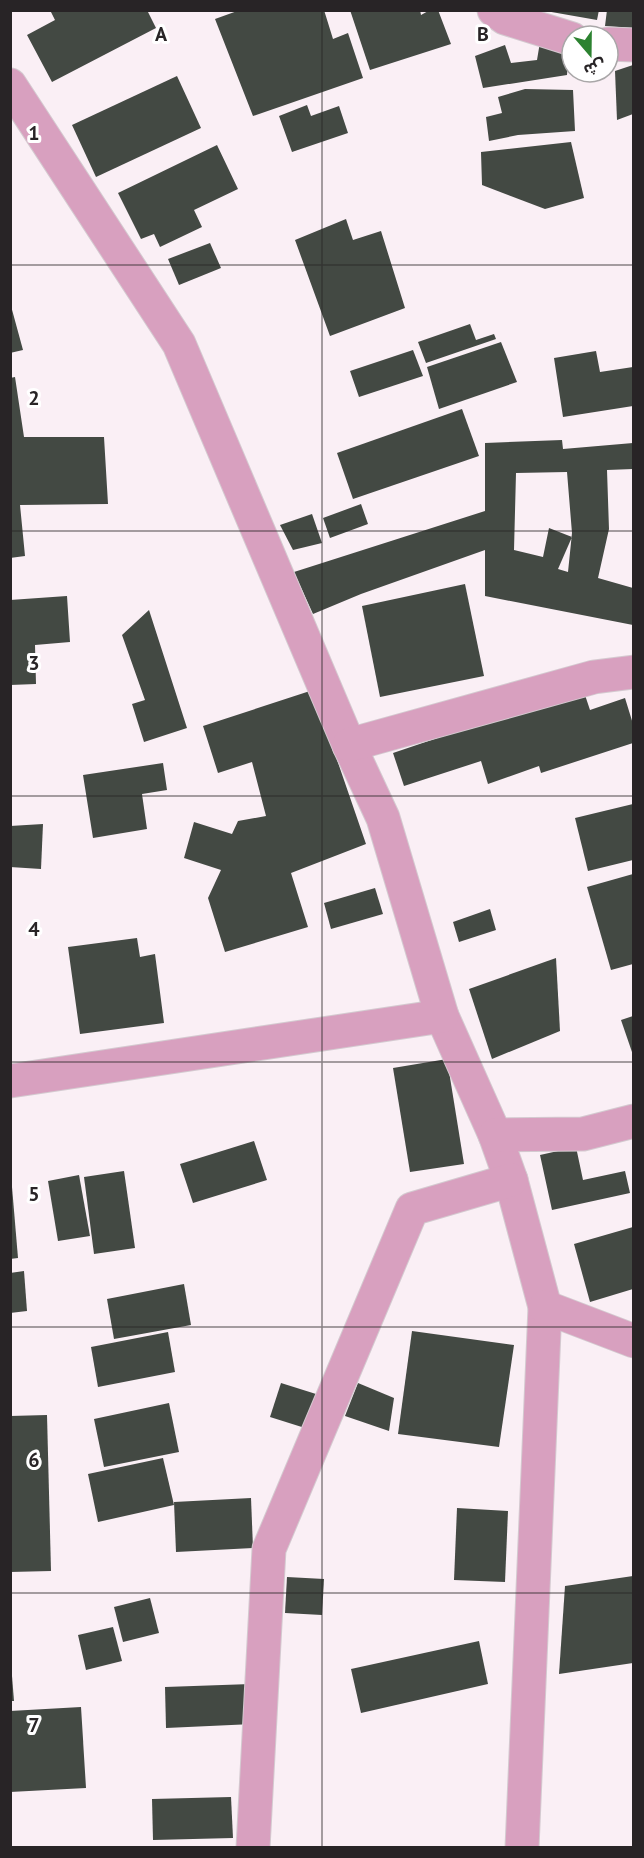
<svg xmlns="http://www.w3.org/2000/svg" width="644" height="1858" font-family="'PT Sans','Noto Sans Arabic',sans-serif">
	<style>
		.building { fill: #434943; fill-rule: evenodd }
		.lines { fill: none; stroke-linecap: round; stroke-linejoin: round }
		.street-casing { stroke: #d4cad0; stroke-width: 35 }
		.street { stroke: #d8a0bf; stroke-width: 33 }
		.grid { fill: none; stroke: #282426; stroke-width: 1.5; stroke-opacity: 0.55 }
		.grid-label { font-size: 20px; text-anchor: middle; font-weight: bold; fill: #282426; stroke: #fff; stroke-width: 6; stroke-linejoin: round; paint-order: stroke }
	</style>
	<rect width="100%" height="100%" fill="#faeff5"/>
	<g class="building">
		<path d="M 50,10 L 147,10 L 156,28 L 52,82 L 27,35 L 55,20 Z"/>
		<path d="M 240,10 L 324,10 L 333,39 L 348,33 L 363,78 L 253,116 L 215,19 Z"/>
		<path d="M 350,10 L 420,10 L 421,15 L 430,10 L 438,10 L 451,44 L 370,70 Z"/>
		<path d="M 540,10 L 599,10 L 597,20 Z"/>
		<path d="M 607,10 L 633,10 L 633,28 L 605,26 Z"/>
		<path d="M 540,42 L 569,46 L 567,75 L 483,88 L 475,56 L 505,45 L 511,63 L 537,60 Z"/>
		<path d="M 633,65 L 633,114 L 617,120 L 615,71 Z"/>
		<path d="M 177,76 L 201,128 L 96,177 L 72,125 Z"/>
		<path d="M 525,89 L 573,90 L 575,131 L 518,135 L 489,141 L 486,117 L 502,113 L 498,97 Z"/>
		<path d="M 307,105 L 311,116 L 339,106 L 348,133 L 292,152 L 279,116 Z"/>
		<path d="M 571,142 L 584,198 L 545,209 L 482,185 L 481,152 Z"/>
		<path d="M 217,145 L 238,189 L 194,210 L 202,227 L 160,247 L 154,234 L 141,239 L 118,193 Z"/>
		<path d="M 346,219 L 353,240 L 381,231 L 405,308 L 330,336 L 295,240 Z"/>
		<path d="M 210,243 L 221,268 L 179,285 L 168,259 Z"/>
		<path d="M 11,306 L 23,350 L 10,353 L 10,307 Z"/>
		<path d="M 470,324 L 476,340 L 494,334 L 496,339 L 426,363 L 418,342 Z"/>
		<path d="M 501,342 L 517,382 L 439,409 L 427,367 Z"/>
		<path d="M 413,350 L 423,376 L 359,397 L 350,371 Z"/>
		<path d="M 596,351 L 600,372 L 633,367 L 633,406 L 563,417 L 554,358 Z"/>
		<path d="M 15,377 L 24,437 L 104,437 L 108,504 L 20,505 L 25,556 L 10,558 L 10,378 Z"/>
		<path d="M 462,409 L 479,456 L 353,499 L 337,453 Z"/>
		<path d="M 562,440 L 563,449 L 633,443 L 633,469 L 607,470 L 609,529 L 598,578 L 633,588 L 633,625 L 485,596 L 485,550 L 361,594 L 313,614 L 294,572 L 485,511 L 485,443 ZM 567,472 L 572,533 L 568,572 L 558,569 L 572,537 L 549,528 L 543,557 L 514,550 L 516,473 Z"/>
		<path d="M 361,504 L 368,524 L 330,538 L 323,518 Z"/>
		<path d="M 312,514 L 322,543 L 293,550 L 280,525 Z"/>
		<path d="M 465,584 L 484,676 L 380,697 L 362,606 Z"/>
		<path d="M 67,596 L 70,642 L 35,645 L 36,684 L 10,685 L 10,600 Z"/>
		<path d="M 149,610 L 187,728 L 144,742 L 132,704 L 145,700 L 122,635 Z"/>
		<path d="M 583,689 L 590,710 L 625,698 L 633,724 L 633,743 L 541,773 L 539,766 L 488,784 L 481,761 L 404,786 L 393,753 Z"/>
		<path d="M 313,690 L 366,844 L 291,873 L 308,927 L 225,952 L 208,898 L 221,870 L 184,858 L 194,822 L 232,834 L 238,821 L 266,816 L 252,762 L 218,773 L 203,726 Z"/>
		<path d="M 163,763 L 167,790 L 142,794 L 147,829 L 93,838 L 83,775 Z"/>
		<path d="M 633,804 L 633,860 L 588,871 L 575,818 Z"/>
		<path d="M 43,824 L 41,869 L 10,867 L 10,826 Z"/>
		<path d="M 633,874 L 633,964 L 611,970 L 587,887 Z"/>
		<path d="M 375,888 L 383,914 L 331,929 L 324,903 Z"/>
		<path d="M 490,909 L 496,930 L 459,942 L 453,922 Z"/>
		<path d="M 137,938 L 140,957 L 155,954 L 164,1023 L 80,1034 L 68,947 Z"/>
		<path d="M 556,958 L 560,1031 L 492,1059 L 469,989 Z"/>
		<path d="M 633,1016 L 633,1055 L 621,1020 Z"/>
		<path d="M 447,1059 L 464,1164 L 410,1172 L 393,1068 Z"/>
		<path d="M 254,1141 L 267,1180 L 193,1203 L 180,1164 Z"/>
		<path d="M 576,1147 L 583,1180 L 625,1171 L 630,1193 L 552,1210 L 540,1155 Z"/>
		<path d="M 124,1171 L 135,1248 L 94,1254 L 84,1177 Z"/>
		<path d="M 79,1175 L 90,1236 L 58,1241 L 48,1181 Z"/>
		<path d="M 10,1187 L 12,1187 L 18,1258 L 10,1259 Z"/>
		<path d="M 633,1227 L 633,1289 L 590,1302 L 574,1244 Z"/>
		<path d="M 24,1271 L 27,1311 L 10,1313 L 10,1273 Z"/>
		<path d="M 184,1284 L 191,1325 L 114,1339 L 107,1299 Z"/>
		<path d="M 412,1331 L 514,1345 L 499,1447 L 398,1434 Z"/>
		<path d="M 168,1332 L 175,1372 L 98,1387 L 91,1347 Z"/>
		<path d="M 281,1383 L 316,1394 L 305,1428 L 270,1417 Z"/>
		<path d="M 358,1383 L 394,1398 L 389,1431 L 345,1416 Z"/>
		<path d="M 169,1403 L 179,1452 L 104,1467 L 94,1419 Z"/>
		<path d="M 47,1415 L 51,1571 L 10,1572 L 10,1416 Z"/>
		<path d="M 163,1458 L 174,1505 L 98,1522 L 88,1474 Z"/>
		<path d="M 251,1498 L 253,1548 L 176,1552 L 174,1502 Z"/>
		<path d="M 457,1508 L 508,1511 L 505,1582 L 454,1580 Z"/>
		<path d="M 633,1576 L 633,1663 L 559,1674 L 565,1586 Z"/>
		<path d="M 287,1577 L 324,1579 L 322,1615 L 285,1613 Z"/>
		<path d="M 150,1598 L 159,1633 L 123,1642 L 114,1607 Z"/>
		<path d="M 113,1627 L 122,1661 L 86,1670 L 78,1635 Z"/>
		<path d="M 479,1641 L 488,1684 L 361,1713 L 351,1669 Z"/>
		<path d="M 10,1676 L 12,1676 L 14,1701 L 10,1701 Z"/>
		<path d="M 251,1684 L 253,1724 L 166,1728 L 165,1687 Z"/>
		<path d="M 81,1707 L 86,1788 L 10,1792 L 10,1711 Z"/>
		<path d="M 231,1797 L 233,1838 L 153,1840 L 152,1799 Z"/>
	</g>
	<g class="lines">
		<g class="street-casing">
			<g id="street">
				<path d="M 494,10 L 505,18 L 572,39"/>
				<path d="M 608,44 L 634,45"/>
				<path d="M 10,85 L 179,344 L 349,745 L 383,818 L 442,1016 L 495,1135 L 511,1180 L 545,1307 L 522,1848"/>
				<path d="M 349,745 L 594,677 L 634,672"/>
				<path d="M 10,1081 L 442,1016"/>
				<path d="M 495,1135 L 583,1134 L 634,1121"/>
				<path d="M 545,1307 L 634,1341"/>
				<path d="M 253,1848 L 269,1549 L 412,1209 L 511,1180"/>
			</g>
		</g>
		<use href="#street" class="street"/>
	</g>
	<path class="grid" d="M 322,10 L 322,1848M 10,265 L 634,265M 10,531 L 634,531M 10,796 L 634,796M 10,1062 L 634,1062M 10,1327 L 634,1327M 10,1593 L 634,1593"/>
	<g class="grid-label">
		<text x="161" y="41">A</text>
		<text x="483" y="41">B</text>
		<text x="34" y="140">1</text>
		<text x="34" y="405">2</text>
		<text x="34" y="670">3</text>
		<text x="34" y="936">4</text>
		<text x="34" y="1201">5</text>
		<text x="34" y="1467">6</text>
		<text x="34" y="1732">7</text>
	</g>
	<rect width="644" height="1858" fill="none" stroke="#282426" stroke-width="24"/>
	<g transform="translate(590 54) rotate(160)"><circle r="28" fill="#ffffff" stroke="#a9a7a8" stroke-width="1.5"/>
	<path d="M0-4.5L10 22L0 15L-10 22Z" fill="#2c8230"/>
	<text y="-9" font-size="16" font-weight="bold" text-anchor="middle" fill="#282426">ش</text>
	</g>
</svg>
